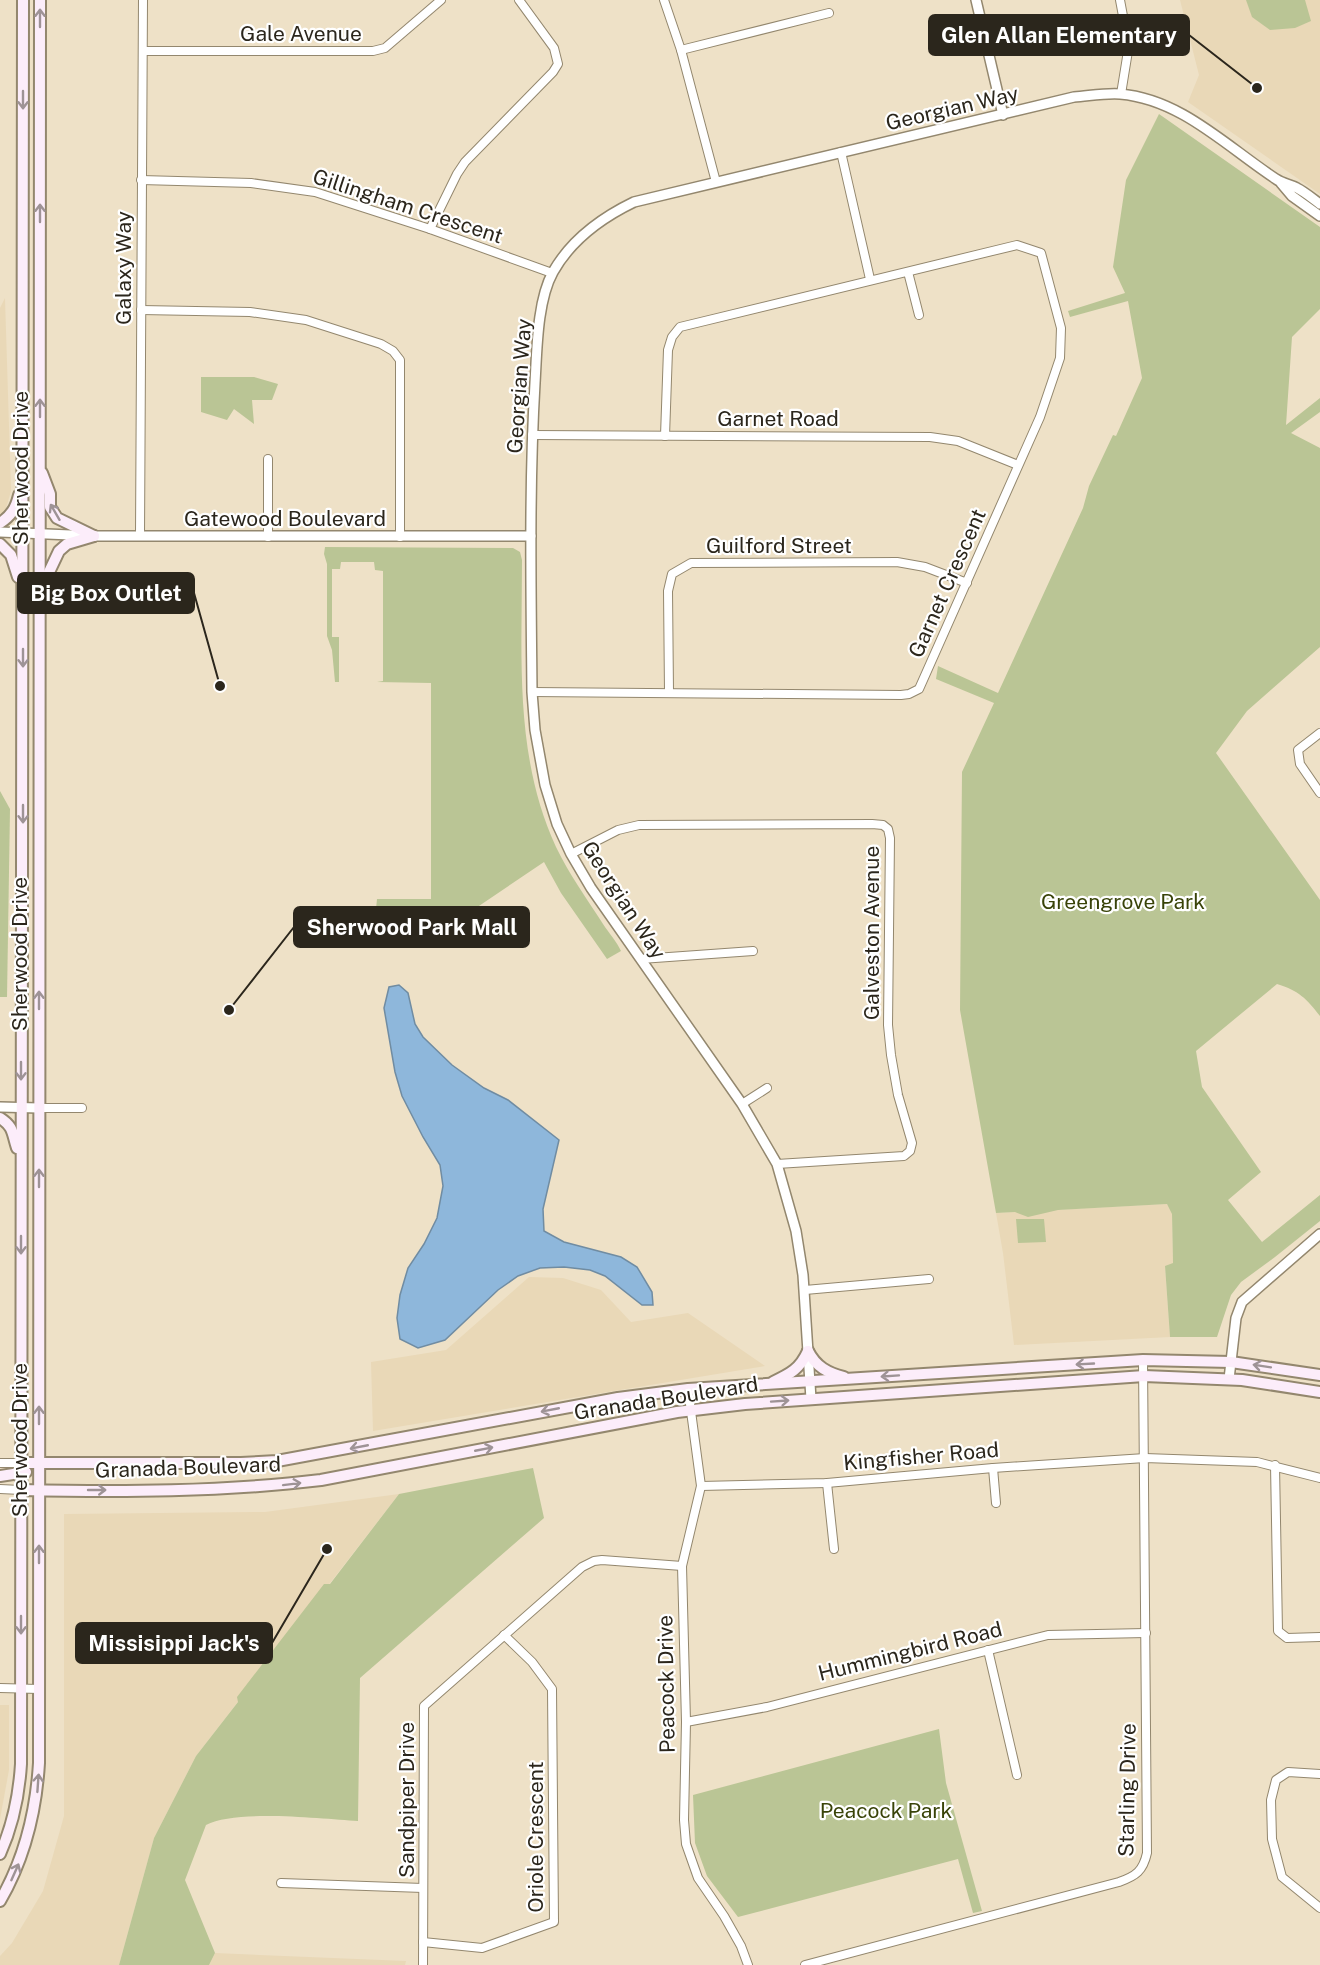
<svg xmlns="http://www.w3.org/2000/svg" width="1320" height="1965" font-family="'Public Sans',sans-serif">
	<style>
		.built { fill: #e9d8b7 }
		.green { fill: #bac595 }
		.water { fill: #8eb7db; stroke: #708ca2; stroke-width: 1.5 }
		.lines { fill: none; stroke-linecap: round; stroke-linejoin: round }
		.minor-casing { stroke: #93876e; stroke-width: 10 }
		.tertiary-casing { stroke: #93876e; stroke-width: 12 }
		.secondary-casing { stroke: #93876e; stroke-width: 14 }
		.minor { stroke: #fff; stroke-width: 8 }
		.tertiary { stroke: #fff; stroke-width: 9 }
		.secondary { stroke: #fcedfa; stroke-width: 10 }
		.oneway { stroke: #9e9396 }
		.labels { text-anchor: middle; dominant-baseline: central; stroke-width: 4.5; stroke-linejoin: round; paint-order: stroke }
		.street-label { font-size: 21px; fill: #2b261c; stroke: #fff }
		.park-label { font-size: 21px; fill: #394308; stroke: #fff }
		.leader { fill: none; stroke: #2b261c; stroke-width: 2 }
		.callout-dot { fill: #2b261c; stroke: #fff; stroke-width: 2 }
		.callout { fill: #2b261c; stroke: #2b261c; stroke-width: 2 }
		.callout-label { font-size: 22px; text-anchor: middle; font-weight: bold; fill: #fff }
	</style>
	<rect width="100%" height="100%" fill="#eee1c7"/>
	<g class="built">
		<path d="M 1180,0 L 1320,0 L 1320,194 L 1188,102 L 1199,75 Z"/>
		<path d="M 5,298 L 11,491 L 5,512 L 0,515 L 0,308 Z"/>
		<path d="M 1167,1204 L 1172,1213 L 1173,1264 L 1165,1267 L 1170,1337 L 1014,1345 L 1003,1253 L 996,1213 Z"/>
		<path d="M 529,1277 L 563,1278 L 601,1290 L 631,1322 L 688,1313 L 765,1366 L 373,1431 L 371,1362 L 446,1350 Z"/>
		<path d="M 399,1494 L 196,1756 L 154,1838 L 119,1965 L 0,1965 L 0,1956 L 12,1943 L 43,1891 L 64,1816 L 64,1514 L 265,1512 Z"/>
		<path d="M 0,1705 L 9,1705 L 9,1770 L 0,1819 Z"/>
		<path d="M 215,1953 L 406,1961 L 405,1965 L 209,1965 Z"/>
	</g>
	<g class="green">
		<path d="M 1246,0 L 1305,0 L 1311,21 L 1295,28 L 1270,30 L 1252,17 Z"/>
		<path d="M 1159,114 L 1320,227 L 1320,309 L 1292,337 L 1286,425 L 1320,398 L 1320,412 L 1291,433 L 1320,448 L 1320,647 L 1247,711 L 1216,753 L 1320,900 L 1320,1016 C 1307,999 1298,990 1277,984 L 1196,1051 L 1202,1087 L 1261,1172 L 1228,1200 L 1262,1242 L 1320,1195 L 1320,1221 L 1275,1257 L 1241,1282 L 1231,1295 L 1217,1337 L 1170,1337 L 1165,1266 L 1173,1263 L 1172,1214 L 1167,1204 L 1058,1210 L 1028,1217 L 1015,1212 L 996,1213 L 960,1010 L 962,772 L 994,703 L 936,679 L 938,666 L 998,693 L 1083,508 L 1089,486 L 1113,435 L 1116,436 L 1142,378 L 1128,301 L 1070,317 L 1068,311 L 1125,293 L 1113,267 L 1126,180 Z"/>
		<path d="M 201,377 L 254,377 L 278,384 L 272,400 L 252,400 L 254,424 L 234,409 L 227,420 L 201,412 Z"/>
		<path d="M 325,547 L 513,548 L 520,552 L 522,560 C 522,657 514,756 556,847 C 569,874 587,899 603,924 C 609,933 617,942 621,951 L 607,959 L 561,893 L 544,862 L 473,910 L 385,910 L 384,919 L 351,916 L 351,908 L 376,909 L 377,899 L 431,899 L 431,683 L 377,682 L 383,681 L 383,571 L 375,570 L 374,562 L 341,562 L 340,569 L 332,569 L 332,637 L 339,637 L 339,682 L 335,682 L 332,650 L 327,636 L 327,564 L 324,554 Z"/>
		<path d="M 0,791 L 10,809 L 7,997 L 0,997 Z"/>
		<path d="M 1016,1219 L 1044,1219 L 1046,1242 L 1018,1243 Z"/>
		<path d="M 533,1468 L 544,1518 L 360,1678 L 358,1821 C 321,1819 236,1809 206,1825 L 185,1880 L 215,1953 L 209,1965 L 119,1965 L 154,1838 L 196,1756 L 238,1702 L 237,1697 L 324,1584 L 330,1584 L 399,1494 Z"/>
		<path d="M 939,1729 L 946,1783 L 982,1911 L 973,1913 L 958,1859 L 738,1917 L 707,1876 L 695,1843 L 693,1795 Z"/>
	</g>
	<path class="water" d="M 399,985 L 408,993 L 415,1024 L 423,1037 L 452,1065 L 484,1088 L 508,1100 L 559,1140 L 543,1209 L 544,1231 L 564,1242 L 621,1257 L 637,1267 L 652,1292 L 653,1305 L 642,1305 L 605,1276 L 590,1270 L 564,1267 L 540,1268 L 518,1276 L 498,1290 L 445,1340 L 418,1348 L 400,1339 L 397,1318 L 400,1295 L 408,1268 L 424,1244 L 437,1218 L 443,1186 L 440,1165 L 423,1137 L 402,1096 L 395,1072 L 384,1008 L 389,987 Z"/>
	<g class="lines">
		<g class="minor-casing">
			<g id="minor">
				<path d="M 664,0 L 681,50 L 716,182"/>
				<path d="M 1120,0 L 1126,32 L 1128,51 L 1121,94"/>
				<path d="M 681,50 L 829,13"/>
				<path d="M 143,51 L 373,51 L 385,48 L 441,0"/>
				<path d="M 841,152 L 870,279"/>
				<path d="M 141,180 L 251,183 L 315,192 L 430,229 L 552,273"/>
				<path d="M 430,229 L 457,174 L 465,162 L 553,72 L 558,64 L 554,48 L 519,0"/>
				<path d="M 908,272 L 919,315"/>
				<path d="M 141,310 L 250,312 L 306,320 L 381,344 L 393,351 L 400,360 L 400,537"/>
				<path d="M 532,435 L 930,437 L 958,441 L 1018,465"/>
				<path d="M 140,535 L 143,0"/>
				<path d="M 268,537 L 268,459"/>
				<path d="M 532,692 L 901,695 L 909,694 L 919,689 L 1040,417 L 1060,358 L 1061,328 L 1041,253 L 1017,245 L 680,327 L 672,337 L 668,350 L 665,436"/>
				<path d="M 669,692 L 668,591 L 672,574 L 691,563 L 897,562 L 925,567 L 967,583"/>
				<path d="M 1320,733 L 1298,750 L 1300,764 L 1320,793"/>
				<path d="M 571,854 L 618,830 L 639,825 L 872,824 L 883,825 L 888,829 L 890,838 L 888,1025 L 891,1055 L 898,1095 L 912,1143 L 910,1151 L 904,1156 L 777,1164"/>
				<path d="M 641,959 L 753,951"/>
				<path d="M 742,1104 L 767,1088"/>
				<path d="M 39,1108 L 82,1108"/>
				<path d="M 805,1290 L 929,1279"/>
				<path d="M 688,1389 L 701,1486 L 682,1566 L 686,1722 L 684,1820 L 686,1844 L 698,1878 L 724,1916 L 741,1946 L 748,1965"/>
				<path d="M 0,1463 L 20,1463"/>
				<path d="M 1275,1465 L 1278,1631 L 1287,1638 L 1320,1637"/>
				<path d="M 993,1468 L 996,1503"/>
				<path d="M 827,1483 L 834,1549"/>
				<path d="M 701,1486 L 827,1483 L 993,1468 L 1145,1458 L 1257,1462 L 1320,1478"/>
				<path d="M 0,1489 L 21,1490"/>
				<path d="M 988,1650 L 1017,1775"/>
				<path d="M 0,1688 L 39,1689"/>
				<path d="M 686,1722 L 767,1707 L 1048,1635 L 1146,1633"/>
				<path d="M 1320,1774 L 1288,1772 L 1276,1780 L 1271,1800 L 1272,1839 L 1282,1877 L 1320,1908"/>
				<path d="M 281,1883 L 423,1888"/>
				<path d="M 423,1942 L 482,1948 L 554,1922 L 552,1689 L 532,1662 L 504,1635"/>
				<path d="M 423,1965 L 424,1706 L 582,1567 L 594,1561 L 602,1560 L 682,1566"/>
				<path d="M 805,1965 L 1119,1882 C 1136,1876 1143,1871 1147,1853 L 1143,1360"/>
			</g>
		</g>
		<g class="tertiary-casing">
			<g id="tertiary">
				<path d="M 976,0 L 1003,115"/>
				<path d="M 1281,183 L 1292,196 L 1320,216"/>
				<path d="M 0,532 L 94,536 L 531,536"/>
				<path d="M 0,1107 L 39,1108"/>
				<path d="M 1229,1379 L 1236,1318 L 1242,1302 L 1320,1234"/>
				<path d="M 811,1399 L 803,1275 L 796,1231 L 777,1164 L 742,1104 L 591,888 L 571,854 L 557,824 L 545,785 L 535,730 L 532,692 C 531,589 529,486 535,383 C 537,350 537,301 553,272 C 571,240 603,217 634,202 L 1074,97 C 1089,96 1104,93 1120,94 C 1181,99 1227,147 1276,179 C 1283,184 1290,184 1297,188 C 1305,192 1313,199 1320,204"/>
			</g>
		</g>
		<g class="secondary-casing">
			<g id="secondary">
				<path d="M 42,473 L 50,494 L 50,507 L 57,518 L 94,536"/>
				<path d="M 0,523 C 11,516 16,508 19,495"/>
				<path d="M 0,544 L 11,555 L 18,577"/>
				<path d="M 41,589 L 59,551 L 67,544 L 94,536"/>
				<path d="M 0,1118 C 14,1127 12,1133 17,1148"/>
				<path d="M 808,1351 C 816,1367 828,1373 844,1377"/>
				<path d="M 773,1382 C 790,1374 800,1369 808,1351"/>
				<path d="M 20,1463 L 241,1463 L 277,1461 L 618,1398 L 688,1389 L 1143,1360 L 1231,1362 L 1320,1375"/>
				<path d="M 0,1476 L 26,1472"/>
				<path d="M 21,1490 C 121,1492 222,1492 321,1480 L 677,1412 L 745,1404 L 1144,1376 L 1242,1380 L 1320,1392"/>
				<path d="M 0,1854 C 13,1825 19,1796 21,1764 L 23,0"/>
				<path d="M 0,1901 C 25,1858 36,1812 39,1763 L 40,0"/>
			</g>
		</g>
		<use href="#minor" class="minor"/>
		<use href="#tertiary" class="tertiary"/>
		<use href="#secondary" class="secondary"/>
	</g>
	<defs><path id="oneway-shaft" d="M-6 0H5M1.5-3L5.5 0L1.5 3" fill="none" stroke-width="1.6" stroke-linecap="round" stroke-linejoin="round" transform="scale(1.5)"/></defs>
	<g class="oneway">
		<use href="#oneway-shaft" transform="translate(40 18) rotate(-90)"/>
		<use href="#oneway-shaft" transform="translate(23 100) rotate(90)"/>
		<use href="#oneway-shaft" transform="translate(40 213) rotate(-90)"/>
		<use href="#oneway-shaft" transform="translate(40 408) rotate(-90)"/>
		<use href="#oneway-shaft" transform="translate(55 512) rotate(-120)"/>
		<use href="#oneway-shaft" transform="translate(23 658) rotate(90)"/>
		<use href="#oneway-shaft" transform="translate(23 814) rotate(90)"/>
		<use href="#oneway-shaft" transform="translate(39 1000) rotate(-90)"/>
		<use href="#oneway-shaft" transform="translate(21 1071) rotate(90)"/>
		<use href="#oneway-shaft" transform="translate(39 1178) rotate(-90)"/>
		<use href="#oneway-shaft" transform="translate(21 1245) rotate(90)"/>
		<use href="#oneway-shaft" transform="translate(1085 1364) rotate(177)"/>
		<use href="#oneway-shaft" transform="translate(1262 1366) rotate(-171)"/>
		<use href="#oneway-shaft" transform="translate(890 1376) rotate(176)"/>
		<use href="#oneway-shaft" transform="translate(780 1401) rotate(-4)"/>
		<use href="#oneway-shaft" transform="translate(550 1410) rotate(169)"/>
		<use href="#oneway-shaft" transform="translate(39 1415) rotate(-90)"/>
		<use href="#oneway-shaft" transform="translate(359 1447) rotate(169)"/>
		<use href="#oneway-shaft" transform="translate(484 1449) rotate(-11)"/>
		<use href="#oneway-shaft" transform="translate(292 1484) rotate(-7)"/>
		<use href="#oneway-shaft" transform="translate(97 1490)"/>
		<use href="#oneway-shaft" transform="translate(39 1554) rotate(-90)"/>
		<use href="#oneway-shaft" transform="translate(21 1625) rotate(90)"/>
		<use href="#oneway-shaft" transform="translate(38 1783) rotate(-86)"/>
		<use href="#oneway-shaft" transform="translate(15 1872) rotate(-66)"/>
	</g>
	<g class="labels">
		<g class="street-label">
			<text x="301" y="33">Gale Avenue</text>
			<text transform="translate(952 108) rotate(-13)">Georgian Way</text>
			<text transform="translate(408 206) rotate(18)">Gillingham Crescent</text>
			<text transform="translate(123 268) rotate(-90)">Galaxy Way</text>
			<text transform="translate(519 386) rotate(-86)">Georgian Way</text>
			<text x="778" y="418">Garnet Road</text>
			<text transform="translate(20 468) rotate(-90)">Sherwood Drive</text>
			<text x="285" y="518">Gatewood Boulevard</text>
			<text x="779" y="545">Guilford Street</text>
			<text transform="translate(947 583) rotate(-66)">Garnet Crescent</text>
			<text transform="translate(624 900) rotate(57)">Georgian Way</text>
			<text transform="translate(871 933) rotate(-90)">Galveston Avenue</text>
			<text transform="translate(19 954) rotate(-90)">Sherwood Drive</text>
			<text transform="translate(666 1398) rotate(-9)">Granada Boulevard</text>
			<text transform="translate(19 1440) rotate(-90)">Sherwood Drive</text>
			<text transform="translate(921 1456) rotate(-5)">Kingfisher Road</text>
			<text transform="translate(188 1467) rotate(-2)">Granada Boulevard</text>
			<text transform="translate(910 1651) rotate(-14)">Hummingbird Road</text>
			<text transform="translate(666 1684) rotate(-91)">Peacock Drive</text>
			<text transform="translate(1127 1790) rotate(-89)">Starling Drive</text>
			<text transform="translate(406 1800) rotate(-90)">Sandpiper Drive</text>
			<text transform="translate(535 1837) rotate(-90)">Oriole Crescent</text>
		</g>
		<g class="park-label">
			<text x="1123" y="901">Greengrove Park</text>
			<text x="886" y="1810">Peacock Park</text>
		</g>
	</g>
	<path class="leader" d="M1257 88L1189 35M220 686L194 593M229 1010L294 927M327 1549L272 1643"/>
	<g class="callout-dot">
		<circle cx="1257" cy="88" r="6"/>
		<circle cx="220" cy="686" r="6"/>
		<circle cx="229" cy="1010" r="6"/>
		<circle cx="327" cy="1549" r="6"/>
	</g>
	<g class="callout">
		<rect x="929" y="15" width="260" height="40" rx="6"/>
		<rect x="18" y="573" width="176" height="40" rx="6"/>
		<rect x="294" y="907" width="235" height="40" rx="6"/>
		<rect x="76" y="1623" width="196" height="40" rx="6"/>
	</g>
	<g class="callout-label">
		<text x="1059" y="43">Glen Allan Elementary</text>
		<text x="106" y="601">Big Box Outlet</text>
		<text x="412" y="935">Sherwood Park Mall</text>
		<text x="174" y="1651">Missisippi Jack's</text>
	</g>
</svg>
